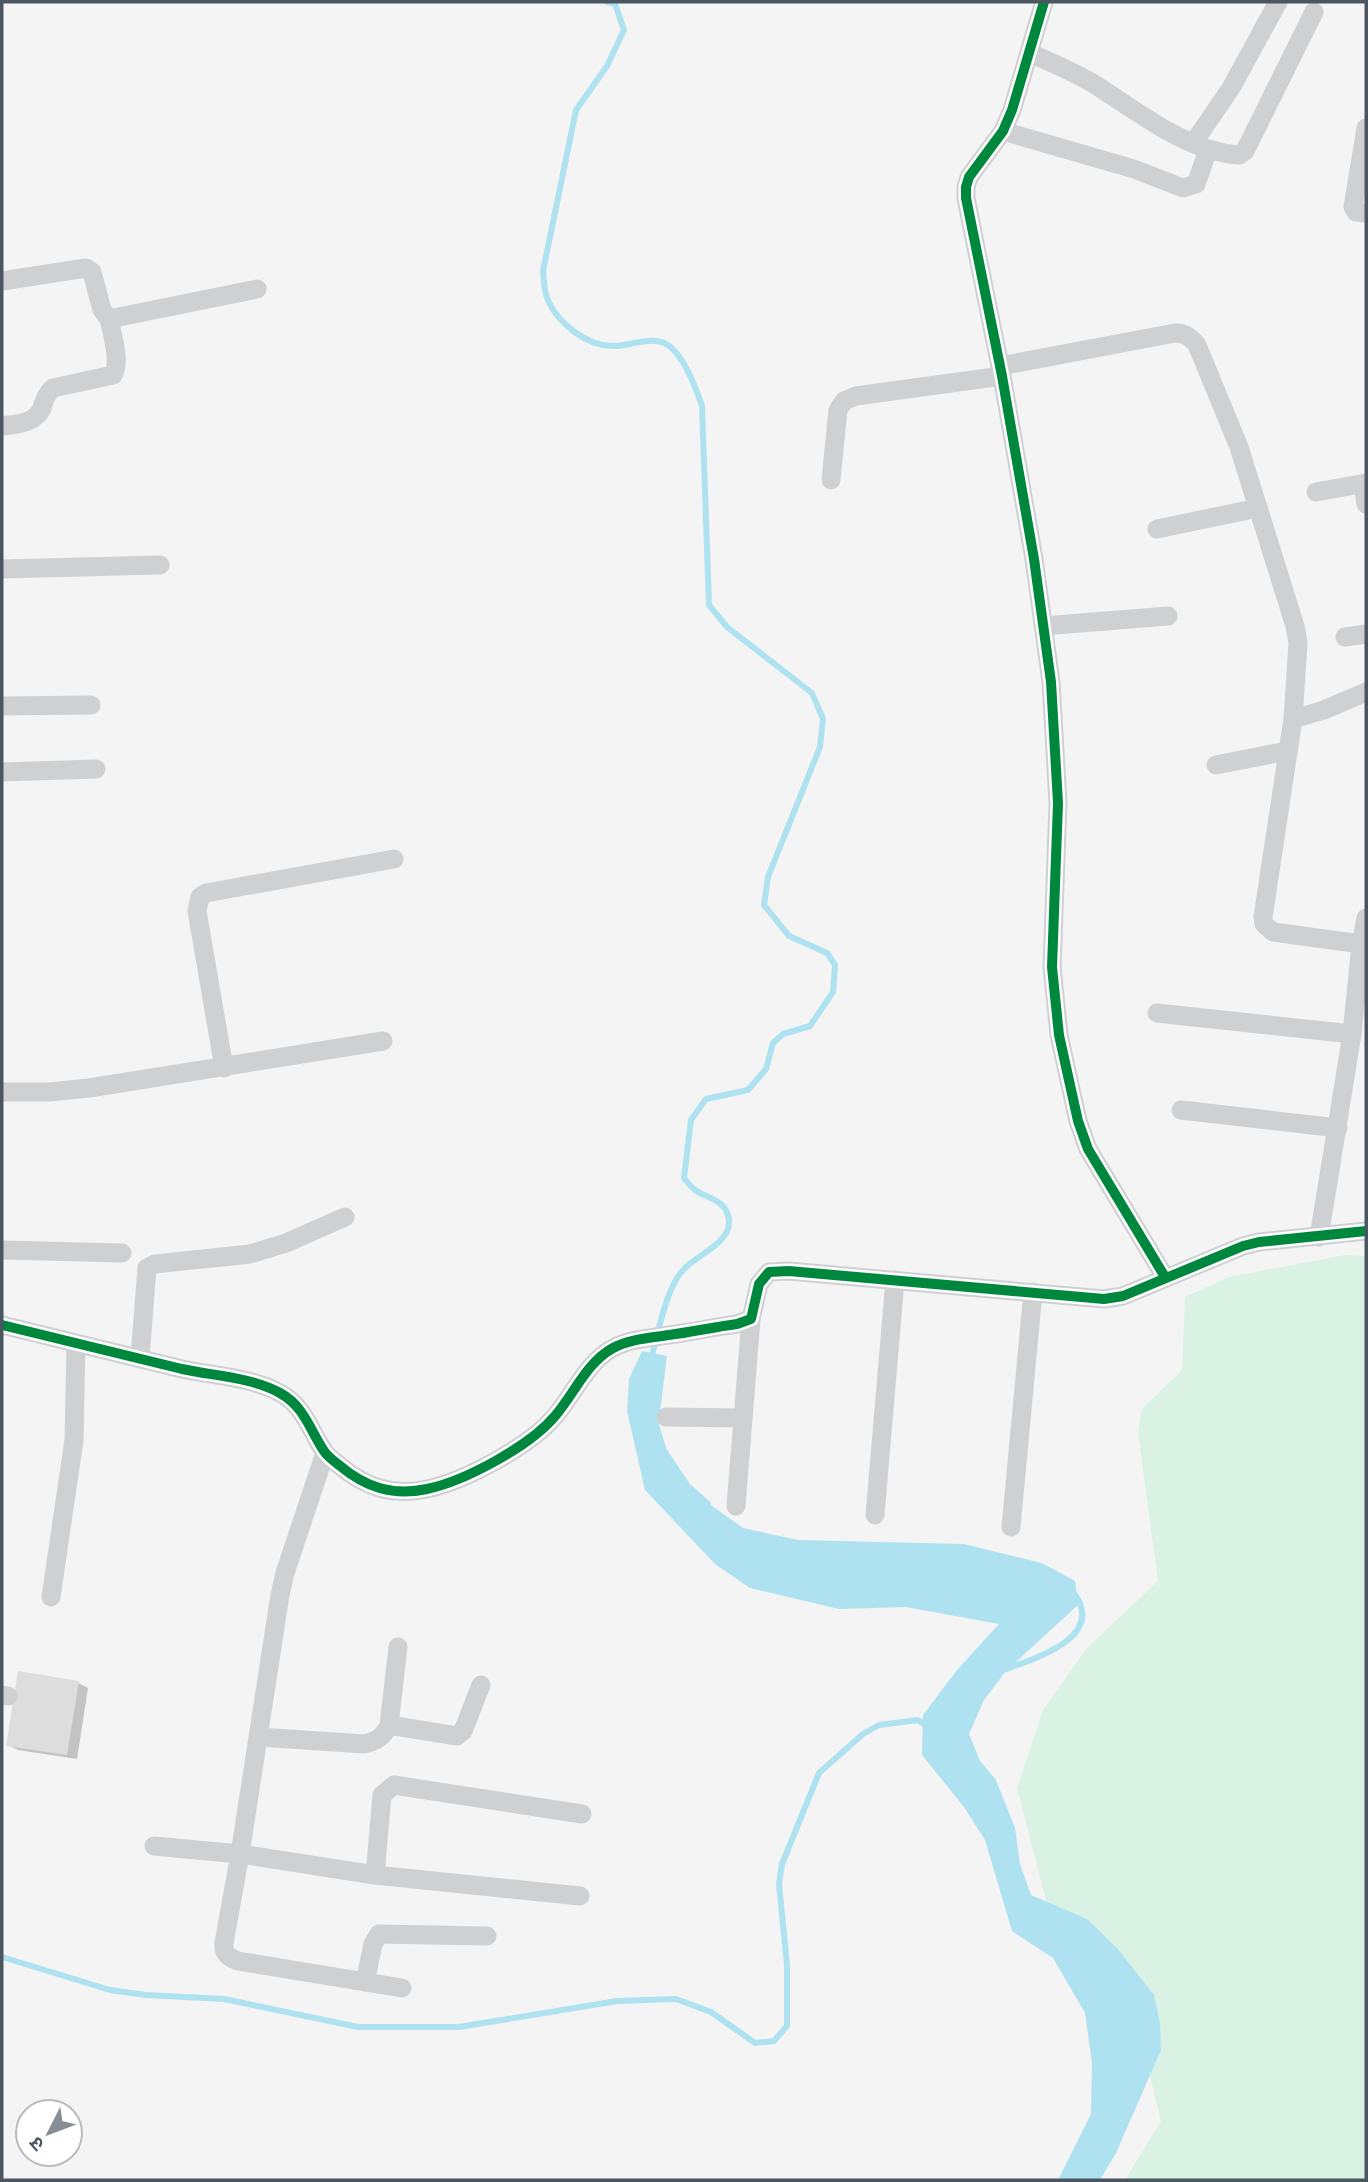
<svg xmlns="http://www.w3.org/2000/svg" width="1368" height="2182" font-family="Lato,'Noto Sans Devanagari',sans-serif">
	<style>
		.green { fill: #d9f2e3 }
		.water { fill: #aee2f0 }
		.shadow { fill: #0003 }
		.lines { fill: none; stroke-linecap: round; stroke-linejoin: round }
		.stream { stroke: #aee2f0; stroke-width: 6 }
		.building { fill: #ddddde }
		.street { stroke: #ced0d2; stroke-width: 19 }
		.cycleway-casing { stroke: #fff; stroke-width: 15 }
		.cycleway { stroke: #00873e; stroke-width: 10 }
	</style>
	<rect width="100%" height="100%" fill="#f4f4f4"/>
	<path class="green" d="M 1345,1255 L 1366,1256 L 1366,2180 L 1125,2180 L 1161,2121 L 1146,2060 L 1049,1912 L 1017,1788 L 1043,1710 L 1087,1648 L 1158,1581 L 1138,1432 L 1142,1409 L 1182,1370 L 1185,1297 L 1229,1277 Z"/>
	<path class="water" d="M 642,1351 L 667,1356 L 657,1435 L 698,1496 L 743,1528 L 798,1540 L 964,1544 L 1042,1563 L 1075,1581 L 1078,1605 L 1006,1671 L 984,1700 L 969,1734 L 980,1761 L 996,1780 L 1015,1828 L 1020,1864 L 1031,1895 L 1087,1919 L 1117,1948 L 1154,1995 L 1160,2023 L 1161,2050 L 1116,2153 L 1100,2180 L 1058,2180 L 1091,2114 L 1092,2063 L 1085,2013 L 1053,1958 L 1012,1931 L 985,1840 L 964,1807 L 922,1755 L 923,1715 L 957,1670 L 999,1624 L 906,1607 L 839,1609 L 750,1588 L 715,1564 L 645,1490 L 627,1411 L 629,1379 Z"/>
	<path class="shadow" d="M 78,1683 L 88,1688 L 77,1759 L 18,1750 L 8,1745 Z"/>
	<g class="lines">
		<g class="stream">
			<path d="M 607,2 L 615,4 L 624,30 L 607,66 L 576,110 L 543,271 C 544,280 544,290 547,298 C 557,323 587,347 615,346 C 631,346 652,335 668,345 C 684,356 696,388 702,406 L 709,605 L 727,627 L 812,693 L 823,719 L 820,747 L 768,877 L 764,905 L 789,936 L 827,953 L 835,965 L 833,992 L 810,1026 L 783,1034 L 773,1043 L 766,1069 L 748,1090 L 706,1099 L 691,1120 L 684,1178 C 687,1182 691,1187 695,1190 C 706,1198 723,1199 728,1215 C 736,1241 699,1253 684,1269 C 666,1287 658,1334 651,1359"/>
			<path d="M 656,1425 L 663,1448"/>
			<path d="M 690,1488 L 708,1504"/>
			<path d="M 1003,1670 C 1033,1659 1107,1638 1074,1593"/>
			<path d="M 2,1957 L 110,1990 L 146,1995 L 224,1999 L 358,2027 L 459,2027 L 617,2001 L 676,1999 L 711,2012 L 755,2043 L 774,2041 L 787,2026 L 787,1965 L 779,1884 L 782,1864 L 819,1773 L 863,1734 L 879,1725 L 918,1720 L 929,1727"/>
		</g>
	</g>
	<path class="building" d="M 18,1671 L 79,1681 L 67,1755 L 6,1746 Z"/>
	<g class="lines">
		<g class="street">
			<path d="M 1044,2 L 1012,110 L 1003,131 L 969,177 L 966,187 L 966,198 L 1002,376 L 1034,559 L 1051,682 L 1058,803 L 1052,967 L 1059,1035 L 1078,1121 L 1088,1149 L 1165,1277"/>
			<path d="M 1030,53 C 1052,63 1074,72 1094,84 C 1139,112 1185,151 1239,155 L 1245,151 L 1314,12"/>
			<path d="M 1366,128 L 1353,207 L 1356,212 L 1366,213"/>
			<path d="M 1003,131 L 1134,169 L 1183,188 L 1196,184 L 1208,150"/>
			<path d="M 1194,142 L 1231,88 L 1278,2"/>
			<path d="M 2,281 L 86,268 L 92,272 L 102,310 L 109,319 L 257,289"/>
			<path d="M 1000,366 L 1175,333 C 1186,333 1190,337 1197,345 L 1239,447 L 1295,626 L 1298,643 L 1293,719"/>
			<path d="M 2,426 C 16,424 35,424 42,408 C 45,399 46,394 53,388 L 113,375 C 121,361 112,334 109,319"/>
			<path d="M 831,480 L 838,410 L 844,401 L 856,396 L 1002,376"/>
			<path d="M 1363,484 L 1366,504"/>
			<path d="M 1316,492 L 1366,483"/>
			<path d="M 1157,529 L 1258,508"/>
			<path d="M 2,569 L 160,565"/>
			<path d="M 1043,626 L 1168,616"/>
			<path d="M 1345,637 L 1366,634"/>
			<path d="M 2,706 L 91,705"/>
			<path d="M 1216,765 L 1287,751"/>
			<path d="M 2,772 L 96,769"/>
			<path d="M 1361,944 L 1273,932 L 1264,924 L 1263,917 L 1293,719 L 1324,710 L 1366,692"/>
			<path d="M 1157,1013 L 1352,1034"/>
			<path d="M 224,1068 L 197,911 L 200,897 L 206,893 L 394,859"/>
			<path d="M 2,1092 L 50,1092 L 89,1088 L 383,1041"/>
			<path d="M 1181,1110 L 1338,1128"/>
			<path d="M 1319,1237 L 1352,1034 L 1361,944 L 1366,918"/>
			<path d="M 2,1250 L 122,1253"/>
			<path d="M 2,1325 C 62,1340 122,1354 182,1369 C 214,1376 251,1377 280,1393 C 304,1406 310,1430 324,1451 C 328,1457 334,1461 339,1465 C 366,1488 393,1496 427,1489 C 465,1481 530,1446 555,1416 C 574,1394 587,1362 613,1348 C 629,1339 651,1338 669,1335 C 692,1332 714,1327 737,1324 L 751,1319 L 759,1284 L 769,1272 L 789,1271 L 1104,1299 L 1123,1296 L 1243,1246 L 1259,1242 L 1366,1231"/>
			<path d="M 140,1357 L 147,1268 L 155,1264 L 250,1254 L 286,1243 L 345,1217"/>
			<path d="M 666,1417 L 743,1418"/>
			<path d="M 325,1453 L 285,1573 L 280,1595 L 240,1854 L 375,1875 L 580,1896"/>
			<path d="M 736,1506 L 751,1319"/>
			<path d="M 875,1515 L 895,1280"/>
			<path d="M 1011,1527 L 1033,1292"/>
			<path d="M 51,1597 L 74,1440 L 76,1344"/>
			<path d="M 2,1695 L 8,1696"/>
			<path d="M 389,1725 L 457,1736 L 463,1731 L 481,1685"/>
			<path d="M 259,1737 L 364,1744 C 377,1741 383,1737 389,1725 L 398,1647"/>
			<path d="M 154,1846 L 240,1854 L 224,1943 C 223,1954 228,1957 238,1961 L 402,1988"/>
			<path d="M 375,1875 L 382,1795 L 394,1785 L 582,1814"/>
			<path d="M 365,1982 L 373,1944 L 379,1934 L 487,1936"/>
		</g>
		<g class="cycleway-casing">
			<g id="cycleway">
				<path d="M 1044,2 L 1012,110 L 1003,131 L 969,177 L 966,187 L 966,198 L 1002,376 L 1034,559 L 1051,682 L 1058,803 L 1052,967 L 1059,1035 L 1078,1121 L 1088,1149 L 1165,1277"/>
				<path d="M 2,1325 C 62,1340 122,1354 182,1369 C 214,1376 251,1377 280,1393 C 304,1406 310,1430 324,1451 C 328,1457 334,1461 339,1465 C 366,1488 393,1496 427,1489 C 465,1481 530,1446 555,1416 C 574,1394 587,1362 613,1348 C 629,1339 651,1338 669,1335 C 692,1332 714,1327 737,1324 L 751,1319 L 759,1284 L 769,1272 L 789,1271 L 1104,1299 L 1123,1296 L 1243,1246 L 1259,1242 L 1366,1231"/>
			</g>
		</g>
		<use href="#cycleway" class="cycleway"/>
	</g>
	<rect width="1368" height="2182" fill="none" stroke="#4a5661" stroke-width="7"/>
	<g transform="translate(49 2133) rotate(228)"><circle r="33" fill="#ffffff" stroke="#b7bbc0" stroke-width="2"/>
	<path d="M0-5L12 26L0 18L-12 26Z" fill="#868d94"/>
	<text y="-10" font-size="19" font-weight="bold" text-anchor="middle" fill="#4a5661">उ</text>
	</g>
</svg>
